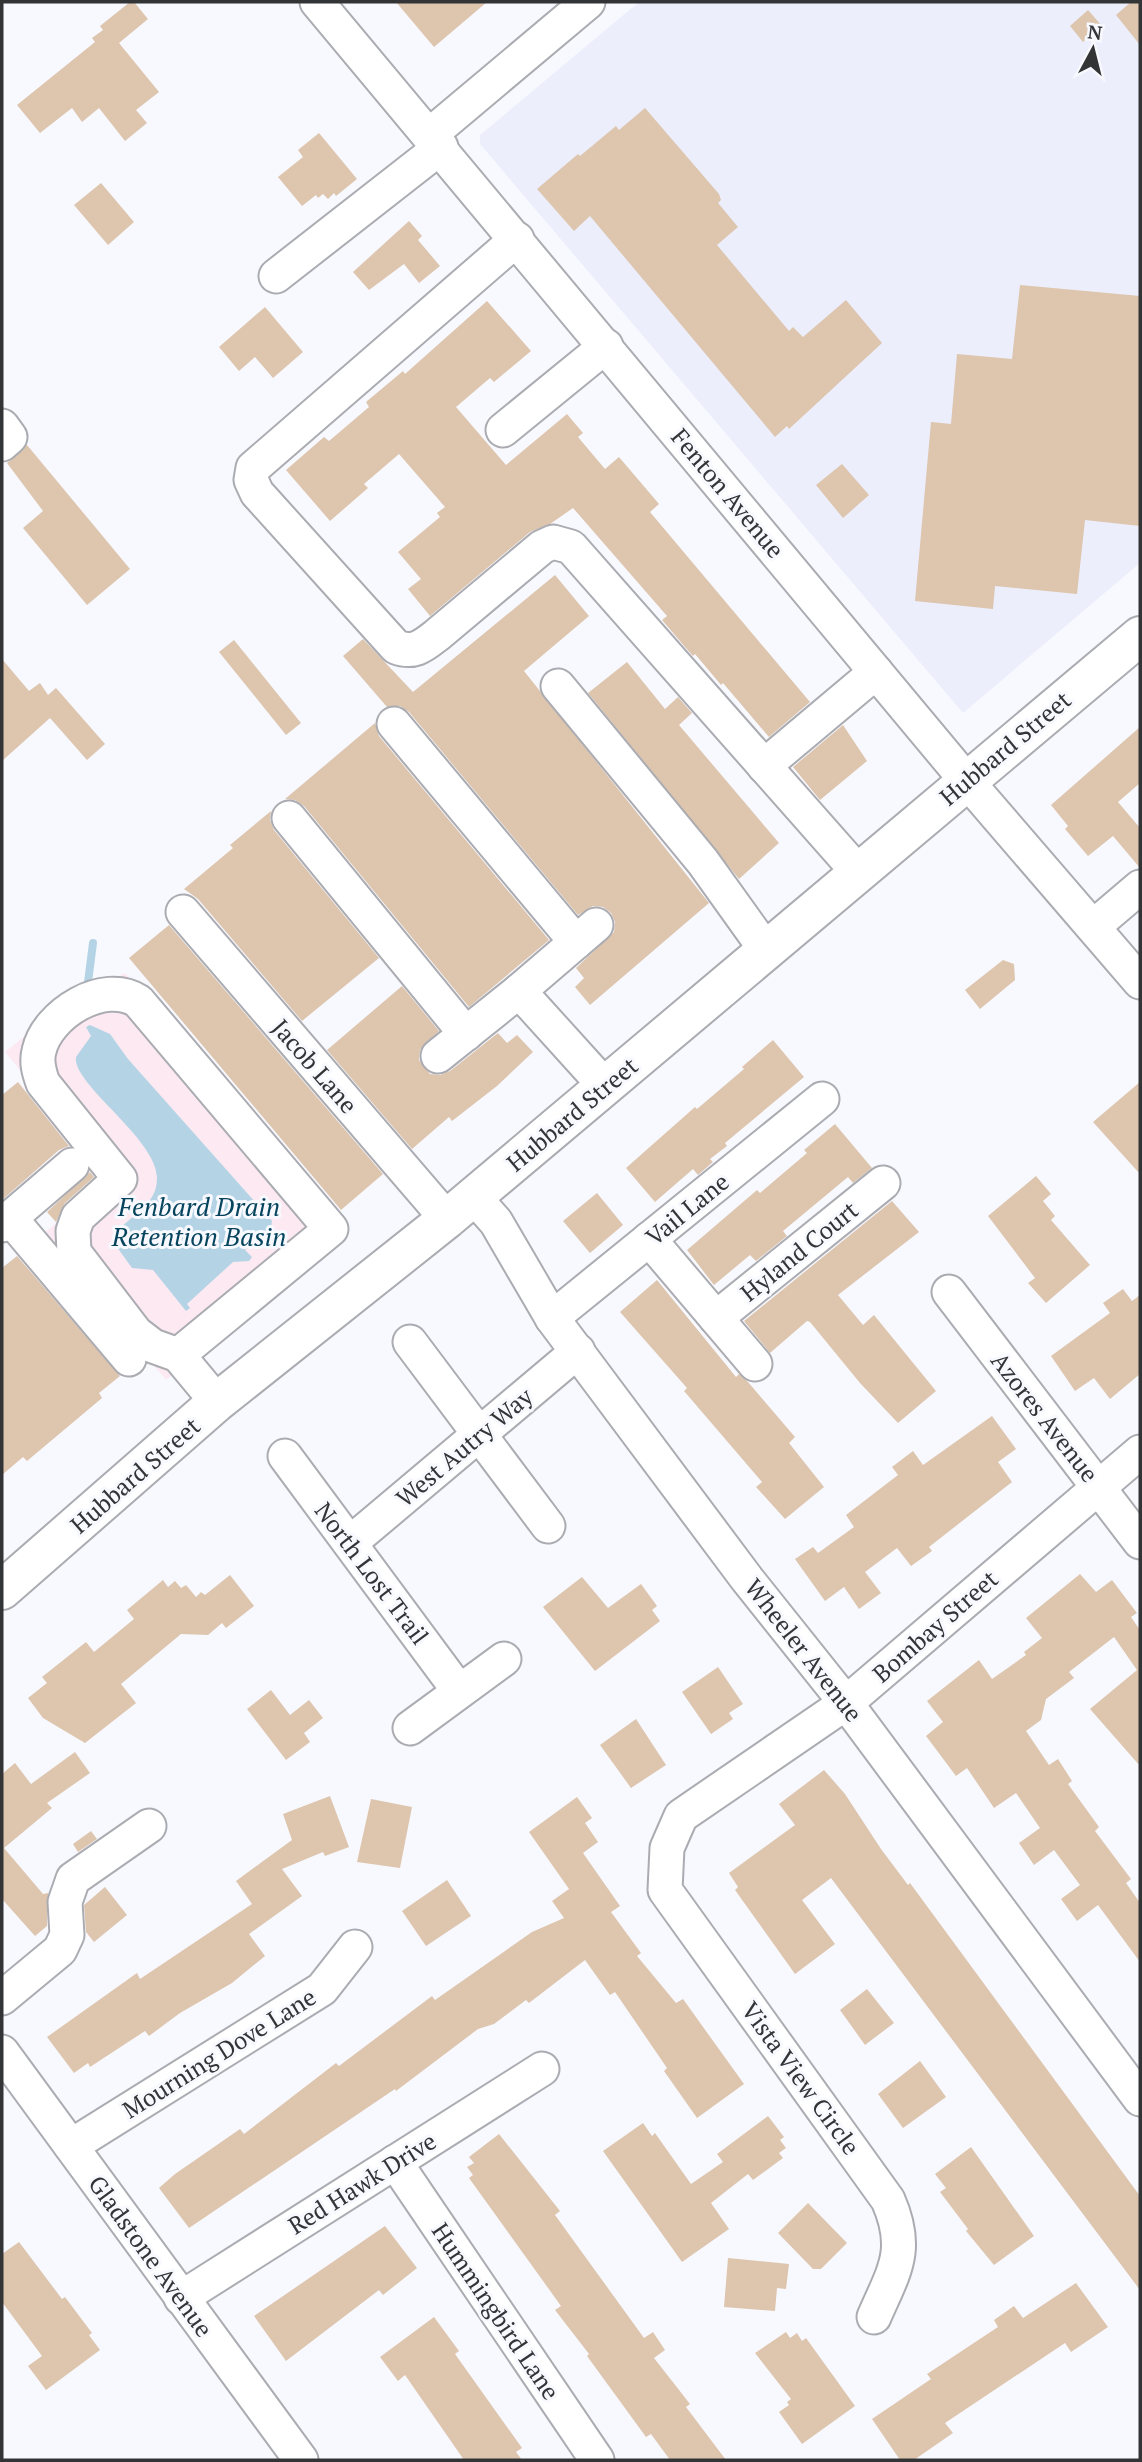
<svg xmlns="http://www.w3.org/2000/svg" width="1142" height="2462" font-family="'PT Serif',serif">
	<style>
		.industrial { fill: #fce9f2 }
		.built { fill: #eceefb }
		.water { fill: #b4d4e5 }
		.lines { fill: none; stroke-linecap: round; stroke-linejoin: round }
		.stream { stroke: #b4d4e5; stroke-width: 8 }
		.building { fill: #ddc5ae }
		.minor-casing { stroke: #abacb2; stroke-width: 37 }
		.major-casing { stroke: #abacb2; stroke-width: 42 }
		.minor { stroke: #fff; stroke-width: 33 }
		.major { stroke: #fff; stroke-width: 38 }
		.labels { text-anchor: middle; dominant-baseline: central; stroke-width: 6; stroke-linejoin: round; paint-order: stroke }
		.street-label { font-size: 24px; fill: #333436; stroke: #f8f9ff }
		.water-label { font-size: 26px; font-style: italic; fill: #06445d; stroke: #f8f9ff }
	</style>
	<rect width="100%" height="100%" fill="#f8f9ff"/>
	<path class="industrial" d="M 125,973 L 345,1229 L 166,1380 L 43,1234 L 110,1178 L 5,1052 L 64,1004 Z"/>
	<path class="built" d="M 639,2 L 1140,2 L 1140,563 L 963,713 L 480,144 L 480,135 Z"/>
	<path class="water" d="M 90,1025 L 110,1034 L 128,1059 L 272,1221 L 271,1228 L 245,1250 L 252,1257 L 249,1261 L 233,1262 L 187,1304 L 190,1308 L 186,1311 L 153,1270 L 132,1268 L 114,1243 C 117,1217 158,1212 157,1177 C 156,1138 72,1084 76,1057 L 91,1036 L 86,1027 Z"/>
	<g class="lines">
		<path class="stream" d="M 87,990 L 93,943"/>
	</g>
	<g class="building">
		<path d="M 130,2 L 134,2 L 148,19 L 119,43 L 159,92 L 136,110 L 147,123 L 125,141 L 99,108 L 82,122 L 72,108 L 40,133 L 17,105 L 95,42 L 92,38 L 103,30 L 100,26 Z"/>
		<path d="M 396,2 L 487,2 L 434,47 Z"/>
		<path d="M 1131,2 L 1140,2 L 1140,45 L 1116,15 Z"/>
		<path d="M 1088,10 L 1102,26 L 1083,42 L 1070,26 Z"/>
		<path d="M 645,108 L 719,194 L 721,200 L 718,203 L 738,227 L 717,245 L 789,331 L 793,327 L 803,337 L 846,300 L 882,343 L 789,429 L 787,426 L 775,437 L 590,216 L 574,231 L 537,189 L 578,154 L 580,156 L 616,126 L 619,130 Z"/>
		<path d="M 319,133 L 357,179 L 336,196 L 334,193 L 328,199 L 323,194 L 318,198 L 316,195 L 302,206 L 278,177 L 303,157 L 298,150 Z"/>
		<path d="M 101,183 L 134,222 L 108,245 L 74,205 Z"/>
		<path d="M 409,221 L 422,236 L 418,240 L 440,266 L 419,283 L 404,264 L 369,290 L 353,272 Z"/>
		<path d="M 1020,285 L 1140,296 L 1140,526 L 1085,520 L 1077,594 L 995,586 L 993,609 L 915,601 L 931,422 L 951,424 L 957,354 L 1012,359 Z"/>
		<path d="M 487,301 L 531,351 L 494,382 L 490,378 L 456,407 L 506,465 L 567,414 L 583,433 L 578,437 L 605,469 L 619,457 L 659,504 L 650,512 L 810,702 L 769,737 L 723,683 L 721,685 L 695,654 L 693,656 L 685,647 L 662,620 L 667,616 L 573,508 L 550,524 L 530,532 L 430,616 L 408,589 L 421,579 L 398,552 L 440,517 L 437,513 L 445,507 L 399,454 L 364,484 L 368,488 L 330,521 L 286,470 L 324,437 L 329,441 L 369,407 L 366,402 L 403,371 L 405,374 Z"/>
		<path d="M 265,307 L 303,352 L 273,378 L 255,357 L 239,371 L 219,347 Z"/>
		<path d="M 27,445 L 130,569 L 87,605 L 23,528 L 43,511 L 7,463 Z"/>
		<path d="M 842,464 L 869,495 L 843,518 L 816,485 Z"/>
		<path d="M 555,575 L 589,616 L 524,671 L 709,903 L 590,1005 L 575,987 L 584,978 L 576,968 L 614,932 L 615,922 L 611,913 L 603,907 L 593,906 L 578,915 L 409,712 L 400,706 L 387,707 L 343,656 L 363,639 L 413,692 Z"/>
		<path d="M 234,640 L 301,723 L 286,735 L 219,652 Z"/>
		<path d="M 2,659 L 29,691 L 40,683 L 48,695 L 56,688 L 105,744 L 87,760 L 50,718 L 2,761 Z"/>
		<path d="M 627,662 L 665,709 L 678,697 L 692,713 L 679,725 L 779,843 L 739,879 L 588,693 Z"/>
		<path d="M 375,723 L 379,736 L 549,940 L 469,1007 L 304,806 L 295,800 L 285,799 Z"/>
		<path d="M 843,725 L 867,761 L 820,800 L 793,767 Z"/>
		<path d="M 1140,727 L 1140,783 L 1118,802 L 1140,828 L 1140,868 L 1113,836 L 1088,856 L 1065,829 L 1068,826 L 1051,805 Z"/>
		<path d="M 271,811 L 270,820 L 274,830 L 379,958 L 302,1021 L 198,899 L 184,889 L 233,848 L 230,845 Z"/>
		<path d="M 169,925 L 383,1174 L 341,1210 L 129,958 Z"/>
		<path d="M 1003,960 L 1014,964 L 1015,980 L 980,1009 L 965,990 Z"/>
		<path d="M 402,986 L 439,1031 L 420,1050 L 419,1060 L 430,1074 L 440,1075 L 450,1071 L 498,1033 L 507,1043 L 517,1035 L 533,1052 L 497,1086 L 452,1121 L 449,1117 L 412,1149 L 327,1050 Z"/>
		<path d="M 773,1040 L 804,1077 L 725,1143 L 727,1146 L 710,1159 L 713,1162 L 698,1175 L 693,1169 L 655,1202 L 626,1168 L 695,1107 L 697,1109 L 744,1069 L 742,1067 Z"/>
		<path d="M 18,1082 L 69,1146 L 59,1150 L 2,1200 L 2,1095 Z"/>
		<path d="M 1140,1082 L 1140,1174 L 1093,1122 Z"/>
		<path d="M 835,1124 L 872,1168 L 853,1183 L 848,1177 L 783,1231 L 787,1236 L 756,1261 L 750,1255 L 714,1285 L 687,1250 L 757,1190 L 760,1193 L 807,1153 L 804,1150 Z"/>
		<path d="M 90,1172 L 94,1177 L 65,1203 L 56,1222 L 47,1212 Z"/>
		<path d="M 1036,1176 L 1051,1194 L 1043,1201 L 1055,1216 L 1051,1220 L 1090,1265 L 1046,1303 L 1028,1283 L 1035,1278 L 988,1216 Z"/>
		<path d="M 597,1193 L 623,1225 L 590,1253 L 563,1221 Z"/>
		<path d="M 892,1201 L 919,1232 L 838,1295 L 863,1325 L 874,1315 L 936,1391 L 898,1423 L 860,1383 L 810,1322 L 807,1321 L 770,1353 L 744,1321 Z"/>
		<path d="M 17,1256 L 120,1376 L 99,1393 L 102,1398 L 27,1461 L 23,1457 L 2,1475 L 2,1268 Z"/>
		<path d="M 657,1280 L 736,1377 L 739,1374 L 748,1382 L 795,1437 L 789,1443 L 824,1487 L 785,1519 L 756,1487 L 762,1482 L 684,1391 L 687,1388 L 620,1312 Z"/>
		<path d="M 1123,1289 L 1132,1301 L 1140,1295 L 1140,1374 L 1110,1399 L 1094,1378 L 1075,1391 L 1051,1356 L 1110,1313 L 1103,1303 Z"/>
		<path d="M 992,1416 L 1016,1449 L 998,1462 L 1012,1482 L 929,1547 L 932,1551 L 911,1566 L 897,1548 L 865,1572 L 881,1593 L 859,1609 L 844,1587 L 825,1601 L 795,1559 L 813,1547 L 818,1553 L 854,1527 L 846,1515 L 898,1475 L 892,1467 L 913,1451 L 923,1465 Z"/>
		<path d="M 1080,1574 L 1096,1592 L 1112,1580 L 1137,1613 L 1131,1617 L 1140,1630 L 1140,1766 L 1090,1709 L 1137,1670 L 1114,1637 L 1069,1672 L 1074,1678 L 1046,1699 L 1041,1720 L 1026,1731 L 1049,1765 L 1058,1759 L 1072,1781 L 1068,1784 L 1099,1827 L 1095,1831 L 1131,1879 L 1126,1883 L 1140,1903 L 1140,1962 L 1098,1905 L 1077,1921 L 1061,1899 L 1080,1885 L 1054,1850 L 1034,1865 L 1019,1843 L 1040,1828 L 1016,1793 L 994,1808 L 967,1768 L 956,1776 L 926,1736 L 943,1722 L 927,1701 L 979,1660 L 992,1679 L 1026,1655 L 1024,1652 L 1042,1638 L 1026,1618 Z"/>
		<path d="M 230,1575 L 254,1606 L 226,1628 L 222,1623 L 208,1635 L 181,1634 L 121,1684 L 136,1703 L 85,1743 L 43,1718 L 28,1698 L 47,1683 L 42,1677 L 86,1642 L 94,1652 L 134,1619 L 127,1610 L 163,1580 L 168,1587 L 175,1581 L 181,1588 L 186,1585 L 196,1597 L 201,1592 L 205,1595 Z"/>
		<path d="M 582,1577 L 608,1608 L 641,1584 L 657,1606 L 652,1610 L 660,1621 L 595,1671 L 543,1607 Z"/>
		<path d="M 718,1667 L 743,1704 L 729,1713 L 733,1719 L 711,1734 L 682,1692 Z"/>
		<path d="M 271,1690 L 290,1715 L 309,1700 L 323,1718 L 304,1733 L 310,1742 L 286,1760 L 247,1709 Z"/>
		<path d="M 636,1719 L 666,1765 L 631,1788 L 600,1745 Z"/>
		<path d="M 75,1752 L 90,1773 L 47,1803 L 52,1808 L 4,1848 L 43,1894 L 48,1893 L 47,1926 L 35,1936 L 2,1899 L 2,1774 L 15,1763 L 31,1784 Z"/>
		<path d="M 824,1770 L 845,1794 L 881,1849 L 908,1885 L 910,1883 L 1140,2196 L 1140,2290 L 831,1878 L 802,1900 L 835,1944 L 795,1974 L 735,1890 L 738,1887 L 729,1873 L 795,1825 L 779,1804 Z"/>
		<path d="M 330,1796 L 349,1847 L 325,1856 L 323,1852 L 282,1869 L 302,1896 L 249,1934 L 265,1956 L 232,1983 L 180,2013 L 149,2036 L 145,2031 L 90,2067 L 88,2063 L 74,2073 L 47,2037 L 137,1973 L 140,1979 L 252,1904 L 236,1881 L 292,1840 L 283,1814 Z"/>
		<path d="M 577,1797 L 592,1818 L 585,1823 L 598,1842 L 583,1853 L 620,1906 L 611,1912 L 641,1953 L 637,1956 L 676,2003 L 683,1999 L 744,2084 L 697,2118 L 664,2071 L 667,2068 L 615,1992 L 610,1995 L 585,1960 L 529,2003 L 526,2000 L 494,2024 L 478,2029 L 396,2091 L 395,2089 L 189,2228 L 159,2188 L 175,2174 L 240,2129 L 244,2134 L 336,2063 L 339,2066 L 432,1996 L 435,2000 L 532,1932 L 564,1918 L 552,1901 L 569,1889 L 529,1832 Z"/>
		<path d="M 371,1799 L 412,1807 L 400,1868 L 357,1862 Z"/>
		<path d="M 91,1831 L 97,1839 L 78,1852 L 73,1844 Z"/>
		<path d="M 447,1880 L 471,1916 L 426,1946 L 402,1911 Z"/>
		<path d="M 105,1887 L 127,1915 L 94,1942 L 86,1932 L 84,1905 Z"/>
		<path d="M 867,1989 L 894,2023 L 865,2045 L 840,2010 Z"/>
		<path d="M 920,2061 L 946,2097 L 903,2128 L 878,2094 Z"/>
		<path d="M 768,2116 L 784,2137 L 780,2140 L 786,2148 L 779,2153 L 783,2158 L 753,2180 L 748,2174 L 711,2203 L 729,2229 L 682,2262 L 603,2151 L 643,2123 L 652,2136 L 655,2133 L 691,2184 L 723,2162 L 717,2154 Z"/>
		<path d="M 499,2134 L 560,2211 L 555,2215 L 644,2338 L 653,2332 L 665,2350 L 654,2358 L 690,2404 L 686,2407 L 726,2460 L 670,2460 L 651,2434 L 646,2437 L 587,2356 L 589,2354 L 555,2310 L 561,2306 L 469,2178 L 473,2175 L 467,2167 L 474,2163 L 469,2157 Z"/>
		<path d="M 971,2147 L 1034,2236 L 994,2265 L 966,2231 L 968,2229 L 940,2192 L 946,2188 L 935,2174 Z"/>
		<path d="M 808,2203 L 847,2243 L 821,2269 L 813,2269 L 778,2233 Z"/>
		<path d="M 385,2226 L 417,2268 L 383,2295 L 379,2290 L 286,2361 L 254,2316 Z"/>
		<path d="M 19,2242 L 62,2299 L 65,2297 L 92,2333 L 89,2335 L 100,2350 L 46,2390 L 28,2366 L 42,2356 L 2,2302 L 2,2254 Z"/>
		<path d="M 728,2258 L 789,2264 L 786,2289 L 777,2288 L 775,2311 L 724,2307 Z"/>
		<path d="M 1076,2283 L 1108,2327 L 1071,2352 L 1065,2343 L 945,2423 L 953,2433 L 914,2460 L 900,2460 L 872,2419 L 931,2379 L 927,2374 L 998,2327 L 994,2320 L 1014,2306 L 1023,2318 Z"/>
		<path d="M 434,2317 L 459,2351 L 455,2354 L 522,2448 L 516,2452 L 522,2460 L 464,2460 L 405,2375 L 398,2381 L 380,2357 Z"/>
		<path d="M 786,2332 L 790,2338 L 797,2333 L 802,2341 L 806,2338 L 855,2406 L 802,2444 L 779,2412 L 789,2405 L 787,2402 L 791,2399 L 755,2353 Z"/>
	</g>
	<g class="lines">
		<g class="minor-casing">
			<g id="minor">
				<path d="M 317,2 L 966,780 L 1140,982"/>
				<path d="M 431,134 L 588,2"/>
				<path d="M 517,239 L 253,468 L 251,480 L 257,493 L 396,647 C 414,654 423,646 437,635 L 542,547 L 553,542 L 571,547 L 858,872"/>
				<path d="M 276,276 L 441,147"/>
				<path d="M 2,426 L 10,437 L 2,444"/>
				<path d="M 503,430 L 606,346"/>
				<path d="M 558,686 L 703,862 L 766,950"/>
				<path d="M 394,724 L 576,942"/>
				<path d="M 764,766 L 876,672"/>
				<path d="M 289,818 L 466,1034"/>
				<path d="M 183,912 L 447,1219"/>
				<path d="M 1093,927 L 1140,887"/>
				<path d="M 519,991 L 596,925"/>
				<path d="M 438,1056 L 519,991 L 605,1086"/>
				<path d="M 474,1197 L 496,1222 L 552,1318 L 747,1579 L 846,1703 L 1140,2099"/>
				<path d="M 10,1218 L 129,1359"/>
				<path d="M 2,1225 L 72,1165"/>
				<path d="M 649,1239 L 755,1364"/>
				<path d="M 949,1292 L 1140,1542"/>
				<path d="M 552,1318 L 822,1099"/>
				<path d="M 716,1318 L 883,1183"/>
				<path d="M 410,1342 L 548,1526"/>
				<path d="M 178,1355 L 331,1229 L 138,1001 C 104,979 47,1014 39,1051 C 36,1062 39,1072 43,1083 L 120,1179 L 78,1217 L 73,1231 L 74,1252 L 136,1333 L 153,1346 L 178,1355 L 217,1402"/>
				<path d="M 285,1456 L 459,1691"/>
				<path d="M 350,1543 L 578,1351"/>
				<path d="M 410,1728 L 504,1659"/>
				<path d="M 2,1998 L 60,1950 L 67,1935 L 65,1902 L 73,1879 L 149,1826"/>
				<path d="M 2,2052 L 301,2460"/>
				<path d="M 71,2146 L 322,1989 L 355,1947"/>
				<path d="M 395,2162 L 597,2460"/>
				<path d="M 181,2298 L 542,2069"/>
				<path d="M 874,2317 C 894,2271 910,2250 888,2200 L 665,1890 L 667,1848 L 681,1816 L 846,1703 L 1140,1452"/>
			</g>
		</g>
		<g class="major-casing">
			<path id="major" d="M 2,1590 L 217,1402 L 447,1219 L 1140,636"/>
		</g>
		<use href="#minor" class="minor"/>
		<use href="#major" class="major"/>
	</g>
	<g class="labels">
		<g class="street-label">
			<text transform="translate(728 493) rotate(50)">Fenton Avenue</text>
			<text transform="translate(1005 748) rotate(-40)">Hubbard Street</text>
			<text transform="translate(315 1066) rotate(49)">Jacob Lane</text>
			<text transform="translate(572 1114) rotate(-40)">Hubbard Street</text>
			<text transform="translate(687 1209) rotate(-39)">Vail Lane</text>
			<text transform="translate(799 1251) rotate(-39)">Hyland Court</text>
			<text transform="translate(1045 1417) rotate(52)">Azores Avenue</text>
			<text transform="translate(464 1447) rotate(-40)">West Autry Way</text>
			<text transform="translate(135 1475) rotate(-41)">Hubbard Street</text>
			<text transform="translate(372 1573) rotate(53)">North Lost Trail</text>
			<text transform="translate(935 1626) rotate(-41)">Bombay Street</text>
			<text transform="translate(804 1650) rotate(52)">Wheeler Avenue</text>
			<text transform="translate(219 2053) rotate(-32)">Mourning Dove Lane</text>
			<text transform="translate(801 2078) rotate(54)">Vista View Circle</text>
			<text transform="translate(362 2183) rotate(-32)">Red Hawk Drive</text>
			<text transform="translate(151 2256) rotate(54)">Gladstone Avenue</text>
			<text transform="translate(496 2311) rotate(56)">Hummingbird Lane</text>
		</g>
		<g class="water-label">
			<text x="199" y="1206">Fenbard Drain<tspan x="199" dy="30">Retention Basin</tspan></text>
		</g>
	</g>
	<rect width="1142" height="2462" fill="none" stroke="#333436" stroke-width="7"/>
	<g transform="translate(1093 49) rotate(7)" stroke="#f8f9ff" stroke-width="5" paint-order="stroke">
	<path d="M0-5L12 26L0 18L-12 26Z" fill="#333436"/>
	<text y="-10" font-size="19" font-weight="bold" text-anchor="middle" fill="#333436">N</text>
	</g>
</svg>
